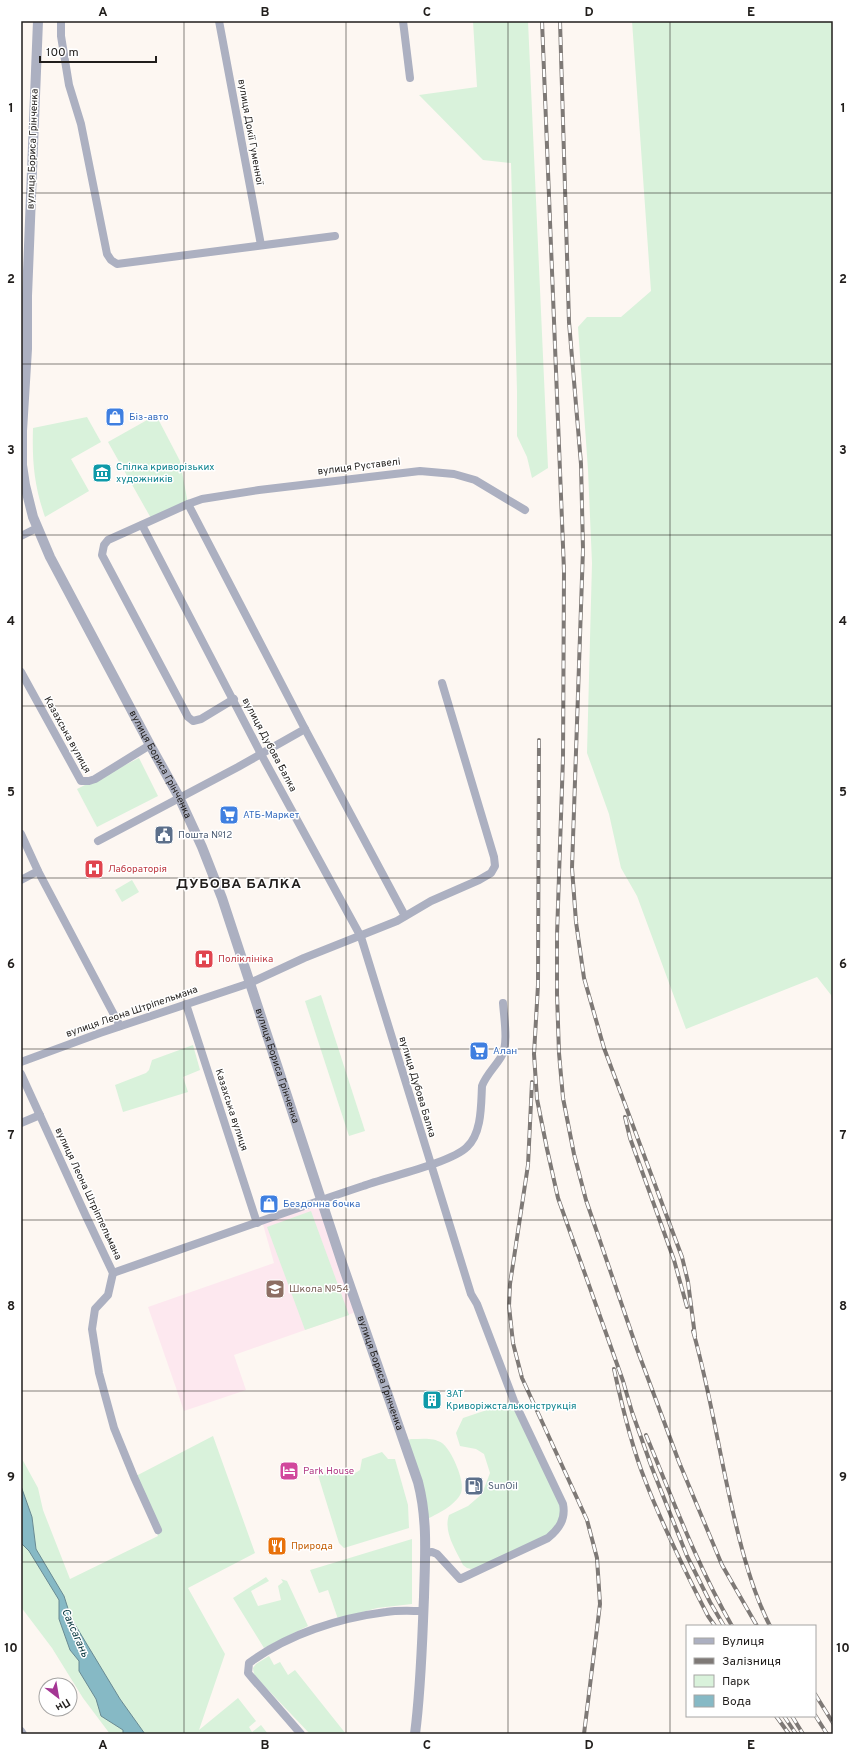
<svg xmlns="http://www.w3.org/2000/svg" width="854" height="1755" font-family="Overpass,sans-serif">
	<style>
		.education { fill: #fde8ef }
		.green { fill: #d9f2db }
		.water { fill: #86b9c5; stroke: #688a92 }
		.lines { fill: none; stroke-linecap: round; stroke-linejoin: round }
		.minor { stroke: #acb0c1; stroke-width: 8 }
		.tertiary { stroke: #acb0c1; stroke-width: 10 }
		.rail-casing { stroke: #7e7976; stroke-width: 4 }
		.rail { stroke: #fff; stroke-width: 2.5; stroke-dasharray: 8; stroke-linecap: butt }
		.grid { fill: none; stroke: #211e1c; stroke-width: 1; stroke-opacity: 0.55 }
		.labels { text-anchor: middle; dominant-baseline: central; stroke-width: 3; stroke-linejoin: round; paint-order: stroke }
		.street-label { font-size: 10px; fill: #211e1c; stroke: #fff }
		.shop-label { font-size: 10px; fill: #366cbe; stroke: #fff; text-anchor: start }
		.culture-label { font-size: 10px; fill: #0d838f; stroke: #fff; text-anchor: start }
		.service-label { font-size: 10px; fill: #4e5e75; stroke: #fff; text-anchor: start }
		.health-label { font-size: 10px; fill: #be3a42; stroke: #fff; text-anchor: start }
		.education-label { font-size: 10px; fill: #785e54; stroke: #fff; text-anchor: start }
		.hotel-label { font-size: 10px; fill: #b23c85; stroke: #fff; text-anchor: start }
		.food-label { font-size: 10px; fill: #c56008; stroke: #fff; text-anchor: start }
		.water-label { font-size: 11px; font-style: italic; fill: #00313a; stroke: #fff }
		.district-label { font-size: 14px; font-weight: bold; letter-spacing: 1px; fill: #211e1c; stroke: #fff }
		.neatline { fill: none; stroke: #211e1c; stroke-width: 1.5 }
		.grid-label { font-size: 13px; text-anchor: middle; font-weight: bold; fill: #211e1c }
	</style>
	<rect width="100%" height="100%" fill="#fdf7f2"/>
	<path class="education" d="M 322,1199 L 359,1311 L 234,1355 L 246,1390 L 184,1411 L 148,1307 L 274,1263 L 262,1221 Z"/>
	<g class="green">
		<path d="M 473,21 L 528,21 L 548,468 L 532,478 L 527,457 L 517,436 L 517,391 L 511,163 L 483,160 L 419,95 L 477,87 Z"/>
		<path d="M 632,21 L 833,21 L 833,1003 L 831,995 L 817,977 L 686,1029 L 637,896 L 621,868 L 609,814 L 587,753 L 592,563 L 588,470 L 578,327 L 587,317 L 621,317 L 651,291 Z"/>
		<path d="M 156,415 L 180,461 L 188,504 L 152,520 L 108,442 Z"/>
		<path d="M 87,417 L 101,442 L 71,459 L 89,491 L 45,517 C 34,485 32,461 33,428 Z"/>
		<path d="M 139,758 L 158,796 L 97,827 L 77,789 Z"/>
		<path d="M 132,880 L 139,892 L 122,902 L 115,890 Z"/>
		<path d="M 321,995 L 365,1131 L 349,1136 L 305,1001 Z"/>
		<path d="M 193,1045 L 200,1070 L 183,1077 L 188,1092 L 123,1112 L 115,1085 L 146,1073 L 149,1070 L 152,1060 Z"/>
		<path d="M 311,1211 L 349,1315 L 305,1330 L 267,1227 Z"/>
		<path d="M 514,1401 L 563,1504 L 557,1531 L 479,1571 L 467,1568 L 463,1565 C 456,1550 443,1532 449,1515 L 468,1506 L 482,1494 L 490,1473 L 484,1454 L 476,1449 L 460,1446 L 456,1433 L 463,1418 Z"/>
		<path d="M 213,1436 L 255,1553 L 188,1588 L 225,1654 L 199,1730 L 238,1698 L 256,1721 L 249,1727 L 252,1732 L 261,1725 L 268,1734 L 145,1734 L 120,1699 L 71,1618 L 64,1596 L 36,1549 L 32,1517 L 21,1486 L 21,1457 L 38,1488 L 43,1510 L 70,1579 L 158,1536 L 134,1477 Z"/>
		<path d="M 411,1439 C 422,1439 433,1437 442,1443 C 451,1449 466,1482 461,1493 C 455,1506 437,1514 425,1520 L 404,1441 Z"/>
		<path d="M 382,1452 L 388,1459 L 395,1459 L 408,1505 L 409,1528 L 344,1548 L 339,1543 L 318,1475 L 340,1468 L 345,1473 L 352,1475 L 360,1470 L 362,1459 Z"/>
		<path d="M 412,1539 L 412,1604 L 377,1608 L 338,1619 L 328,1590 L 319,1593 L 310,1570 Z"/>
		<path d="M 21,1543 L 29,1551 L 59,1600 L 59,1619 L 70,1650 L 79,1661 L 79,1671 L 96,1699 L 101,1716 L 123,1730 L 123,1734 L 110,1734 L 83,1698 L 52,1648 L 21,1607 Z"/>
		<path d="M 266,1577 L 269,1581 L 251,1591 L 258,1606 L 281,1600 L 278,1586 L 283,1582 L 281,1579 L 287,1581 L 308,1626 L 264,1648 L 233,1598 Z"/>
		<path d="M 269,1656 L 274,1665 L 280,1662 L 288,1675 L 295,1670 L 346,1734 L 310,1734 L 254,1675 L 253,1668 L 256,1664 Z"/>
	</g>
	<path class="water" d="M 21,1486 L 32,1517 L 36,1549 L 64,1596 L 71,1618 L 120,1699 L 145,1734 L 123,1734 L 123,1730 L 101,1716 L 96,1699 L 79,1671 L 79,1661 L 70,1650 L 59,1619 L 59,1600 L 29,1551 L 21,1543 Z"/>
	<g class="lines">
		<g class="minor">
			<path d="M 61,21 L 61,36 L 69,85 L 81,124 L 107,254 L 111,260 L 117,264 L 335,236"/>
			<path d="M 219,21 L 261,245"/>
			<path d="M 403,21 L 410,78"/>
			<path d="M 188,504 L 305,729 L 405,916"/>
			<path d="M 142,525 L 261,754 L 361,937 L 471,1294 L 477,1304 L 514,1401 L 563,1504 C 566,1519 559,1529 548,1538 L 460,1579 L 437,1554 L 432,1552 L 425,1553"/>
			<path d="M 21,536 L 37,528"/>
			<path d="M 21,672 L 81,781 L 89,781 L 95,779 L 150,745"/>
			<path d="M 234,699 L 201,719 L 193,721 L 188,717 L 102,555 L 104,545 L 108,540 L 188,504 L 202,499 L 259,490 L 420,471 L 454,474 L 475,480 L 525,510"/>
			<path d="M 21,834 L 38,871 L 120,1026"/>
			<path d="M 98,841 L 238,767 L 305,729"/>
			<path d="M 21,880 L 38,871"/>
			<path d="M 186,1004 L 257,1223"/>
			<path d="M 21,1062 L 100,1033 L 250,983 L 304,958 L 397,921 L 431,901 L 479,880 L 491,873 L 495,866 L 494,857 L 442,683"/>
			<path d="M 21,1074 L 85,1214 L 113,1273 L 108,1295 L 95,1309 L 92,1329 L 99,1373 L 114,1428 L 134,1477 L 158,1530"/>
			<path d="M 21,1123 L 40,1115"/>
			<path d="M 113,1273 C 196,1244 279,1214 363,1186 C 387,1177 451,1163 467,1147 C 482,1133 481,1105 482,1086 C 486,1075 495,1067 501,1057 C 509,1045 504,1018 503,1003"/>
			<path d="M 21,1731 L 23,1734"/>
			<path d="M 301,1734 L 254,1680 L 248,1673 L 249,1663 C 288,1634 339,1618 386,1612 C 398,1610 411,1611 423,1611"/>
		</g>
		<path class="tertiary" id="s1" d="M 38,21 L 27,296 L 27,349 L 22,431 L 22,465 L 25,485 L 33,517 L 50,557 L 150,745 L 179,797 L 202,847 L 222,898 L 342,1263 L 418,1482 C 428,1520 425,1558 424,1597 C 422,1643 421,1688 415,1734"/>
		<g class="rail-casing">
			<g id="rail">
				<path d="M 542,21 L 564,571 L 563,757 L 557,935 L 557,994 L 559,1053 L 563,1098 L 574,1154 L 586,1200 L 637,1349 L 679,1462 L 722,1565 L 757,1626"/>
				<path d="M 560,21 L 569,322 L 581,464 L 583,549 L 572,868 L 576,922 L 584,978 L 604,1048 L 682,1257 L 688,1282 L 695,1336"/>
				<path d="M 539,740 L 538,985 L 534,1054 L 537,1099 L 547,1149 L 558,1198 L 623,1381 L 632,1412 L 652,1468 L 687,1556 L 710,1602 L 724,1626"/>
				<path d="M 532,1082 L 528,1165 L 510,1284 L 509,1306 L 513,1343 L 522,1378 L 587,1520 L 597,1558 L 600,1604 L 584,1734"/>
				<path d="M 625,1117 L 630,1138 L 674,1260 L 687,1307"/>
				<path d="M 693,1331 C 711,1394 720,1460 736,1525 C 744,1559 754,1595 770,1626"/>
				<path d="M 614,1369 C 622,1406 631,1445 645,1480 C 663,1527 685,1571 708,1616 L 715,1626"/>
				<path d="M 646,1435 C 673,1500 697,1565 732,1626"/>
				<path d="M 815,1694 L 833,1723"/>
				<path d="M 815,1715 L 827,1734"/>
				<path d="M 776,1716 L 789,1734"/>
				<path d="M 784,1716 L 796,1734"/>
				<path d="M 792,1716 L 803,1734"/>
			</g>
		</g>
		<use href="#rail" class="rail"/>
	</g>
	<path class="grid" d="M 184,21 L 184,1734M 346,21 L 346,1734M 508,21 L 508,1734M 670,21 L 670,1734M 21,193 L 833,193M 21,364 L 833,364M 21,535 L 833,535M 21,706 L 833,706M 21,878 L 833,878M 21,1049 L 833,1049M 21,1220 L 833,1220M 21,1391 L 833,1391M 21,1562 L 833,1562"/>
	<defs>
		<g id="shop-square" transform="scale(1)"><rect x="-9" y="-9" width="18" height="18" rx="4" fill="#3f7fe0" stroke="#fff"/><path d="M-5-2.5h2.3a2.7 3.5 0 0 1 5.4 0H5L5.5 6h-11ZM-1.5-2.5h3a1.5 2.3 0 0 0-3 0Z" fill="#fff"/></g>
		<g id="museum-square" transform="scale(1)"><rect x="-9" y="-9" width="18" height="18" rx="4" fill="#0f9aa8" stroke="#fff"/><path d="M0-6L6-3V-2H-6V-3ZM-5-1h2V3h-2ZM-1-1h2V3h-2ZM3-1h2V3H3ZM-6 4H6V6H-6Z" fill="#fff"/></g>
		<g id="supermarket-square" transform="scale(1)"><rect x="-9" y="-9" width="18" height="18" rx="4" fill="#3f7fe0" stroke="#fff"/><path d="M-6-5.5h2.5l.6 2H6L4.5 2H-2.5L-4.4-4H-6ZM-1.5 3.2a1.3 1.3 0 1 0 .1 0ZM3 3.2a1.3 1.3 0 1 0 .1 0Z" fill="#fff"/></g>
		<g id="civic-square" transform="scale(1)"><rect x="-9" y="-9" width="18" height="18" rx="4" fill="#5c6f8a" stroke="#fff"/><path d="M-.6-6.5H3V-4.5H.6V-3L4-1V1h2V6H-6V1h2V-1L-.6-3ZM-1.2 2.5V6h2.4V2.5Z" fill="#fff"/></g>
		<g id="hospital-square" transform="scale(1)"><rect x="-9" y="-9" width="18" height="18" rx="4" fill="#e0444e" stroke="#fff"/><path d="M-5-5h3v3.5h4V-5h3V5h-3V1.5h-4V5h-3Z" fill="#fff"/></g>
		<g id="school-square" transform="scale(1)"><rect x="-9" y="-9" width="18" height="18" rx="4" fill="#8d6e63" stroke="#fff"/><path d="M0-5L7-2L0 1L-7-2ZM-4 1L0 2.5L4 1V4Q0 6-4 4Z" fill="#fff"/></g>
		<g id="building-square" transform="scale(1)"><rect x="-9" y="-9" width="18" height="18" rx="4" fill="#0f9aa8" stroke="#fff"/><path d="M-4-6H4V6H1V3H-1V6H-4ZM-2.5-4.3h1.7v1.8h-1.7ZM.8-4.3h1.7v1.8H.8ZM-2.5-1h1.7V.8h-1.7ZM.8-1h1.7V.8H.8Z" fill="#fff"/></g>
		<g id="hotel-square" transform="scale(1)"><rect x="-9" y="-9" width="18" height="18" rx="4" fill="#d1479c" stroke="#fff"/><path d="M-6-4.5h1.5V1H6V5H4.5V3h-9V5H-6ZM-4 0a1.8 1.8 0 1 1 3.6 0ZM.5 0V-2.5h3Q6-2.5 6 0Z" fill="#fff"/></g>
		<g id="fuel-square" transform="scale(1)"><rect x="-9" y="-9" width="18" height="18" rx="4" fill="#5c6f8a" stroke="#fff"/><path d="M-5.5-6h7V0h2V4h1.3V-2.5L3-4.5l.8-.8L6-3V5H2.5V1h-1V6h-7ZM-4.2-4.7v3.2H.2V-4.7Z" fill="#fff"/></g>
		<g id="restaurant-square" transform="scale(1)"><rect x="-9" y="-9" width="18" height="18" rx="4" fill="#e8710a" stroke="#fff"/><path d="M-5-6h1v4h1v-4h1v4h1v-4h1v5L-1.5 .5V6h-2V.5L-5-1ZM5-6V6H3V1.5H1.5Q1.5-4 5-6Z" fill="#fff"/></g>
	</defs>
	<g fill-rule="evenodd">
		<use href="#shop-square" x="115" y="417"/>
		<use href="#museum-square" x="102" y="473"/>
		<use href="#supermarket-square" x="229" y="815"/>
		<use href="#civic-square" x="164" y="835"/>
		<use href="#hospital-square" x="94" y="869"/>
		<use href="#hospital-square" x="204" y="959"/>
		<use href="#supermarket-square" x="479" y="1051"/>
		<use href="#shop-square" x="269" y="1204"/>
		<use href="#school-square" x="275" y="1289"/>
		<use href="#building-square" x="432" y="1400"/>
		<use href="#hotel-square" x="289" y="1471"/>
		<use href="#fuel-square" x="474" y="1486"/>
		<use href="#restaurant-square" x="277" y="1546"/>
	</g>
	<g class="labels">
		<g class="street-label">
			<text transform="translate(250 132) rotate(80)">вулиця Докії Гуменної</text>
			<text transform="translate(33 149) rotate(-88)">вулиця Бориса Грінченка</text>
			<text transform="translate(359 467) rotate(-7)">вулиця Руставелі</text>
			<text transform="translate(67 735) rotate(61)">Казахська вулиця</text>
			<text transform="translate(269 745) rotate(62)">вулиця Дубова Балка</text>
			<text stroke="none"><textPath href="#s1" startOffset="776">вулиця Бориса Грінченка</textPath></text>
			<text transform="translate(132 1012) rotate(-19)">вулиця Леона Штріпельмана</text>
			<text stroke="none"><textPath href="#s1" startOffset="1100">вулиця Бориса Грінченка</textPath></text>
			<text transform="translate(417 1087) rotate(73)">вулиця Дубова Балка</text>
			<text transform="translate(231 1110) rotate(72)">Казахська вулиця</text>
			<text transform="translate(88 1194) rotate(65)">вулиця Леона Штріппельмана</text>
			<text stroke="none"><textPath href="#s1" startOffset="1424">вулиця Бориса Грінченка</textPath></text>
		</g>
		<g class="shop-label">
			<text x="129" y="417">Біз-авто</text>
			<text x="243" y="815">АТБ-Маркет</text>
			<text x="493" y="1051">Алан</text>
			<text x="283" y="1204">Бездонна бочка</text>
		</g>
		<g class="culture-label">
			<text x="116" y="467">Спілка криворізьких<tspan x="116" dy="12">художників</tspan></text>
			<text x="446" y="1394">ЗАТ<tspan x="446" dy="12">Криворіжстальконструкція</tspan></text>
		</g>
		<g class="service-label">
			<text x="178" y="835">Пошта №12</text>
			<text x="488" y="1486">SunOil</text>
		</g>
		<g class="health-label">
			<text x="108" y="869">Лабораторія</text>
			<text x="218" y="959">Поліклініка</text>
		</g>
		<g class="education-label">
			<text x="289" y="1289">Школа №54</text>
		</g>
		<g class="hotel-label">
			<text x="303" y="1471">Park House</text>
		</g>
		<g class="food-label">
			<text x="291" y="1546">Природа</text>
		</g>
		<g class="water-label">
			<text transform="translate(75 1633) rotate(66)">Саксагань</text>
		</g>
		<g class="district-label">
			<text x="239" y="884">ДУБОВА БАЛКА</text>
		</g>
	</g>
	<rect width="854" height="1755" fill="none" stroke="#ffffff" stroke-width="44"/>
	<rect x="686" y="1625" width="130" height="92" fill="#ffffff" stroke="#a6a5a4"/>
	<rect x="694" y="1638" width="20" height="6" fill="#acb0c1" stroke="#a6a5a4"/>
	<text x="722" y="1645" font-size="12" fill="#211e1c">Вулиця</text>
	<rect x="694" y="1658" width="20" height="6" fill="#7e7976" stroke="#a6a5a4"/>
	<text x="722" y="1665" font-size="12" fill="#211e1c">Залізниця</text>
	<rect x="694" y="1675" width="20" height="12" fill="#d9f2db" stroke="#a6a5a4"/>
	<text x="722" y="1685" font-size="12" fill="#211e1c">Парк</text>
	<rect x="694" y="1695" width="20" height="12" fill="#86b9c5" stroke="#a6a5a4"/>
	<text x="722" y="1705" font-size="12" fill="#211e1c">Вода</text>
	<g transform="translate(58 1697) rotate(149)"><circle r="19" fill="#ffffff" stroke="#a6a5a4"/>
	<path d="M0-3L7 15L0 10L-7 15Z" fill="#a43694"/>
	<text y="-6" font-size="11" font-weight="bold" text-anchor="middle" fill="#211e1c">Пн</text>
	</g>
	<path d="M40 56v6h116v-6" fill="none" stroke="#211e1c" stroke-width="2"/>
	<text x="46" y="56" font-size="12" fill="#211e1c" stroke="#ffffff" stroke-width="3" paint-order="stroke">100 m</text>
	<rect x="22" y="22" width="810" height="1711" class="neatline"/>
	<g class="grid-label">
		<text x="103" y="16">A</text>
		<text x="265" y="16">B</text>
		<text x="427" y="16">C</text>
		<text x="589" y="16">D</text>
		<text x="751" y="16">E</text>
		<text x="11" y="112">1</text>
		<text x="843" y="112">1</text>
		<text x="11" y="283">2</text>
		<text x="843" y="283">2</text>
		<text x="11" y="454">3</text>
		<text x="843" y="454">3</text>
		<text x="11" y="625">4</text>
		<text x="843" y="625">4</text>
		<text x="11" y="796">5</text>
		<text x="843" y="796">5</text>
		<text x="11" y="968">6</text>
		<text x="843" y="968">6</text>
		<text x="11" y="1139">7</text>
		<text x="843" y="1139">7</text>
		<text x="11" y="1310">8</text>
		<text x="843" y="1310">8</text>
		<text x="11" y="1481">9</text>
		<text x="843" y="1481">9</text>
		<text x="11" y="1652">10</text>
		<text x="843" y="1652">10</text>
		<text x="103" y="1749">A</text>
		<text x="265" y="1749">B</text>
		<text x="427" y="1749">C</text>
		<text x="589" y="1749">D</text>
		<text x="751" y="1749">E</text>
	</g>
</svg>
